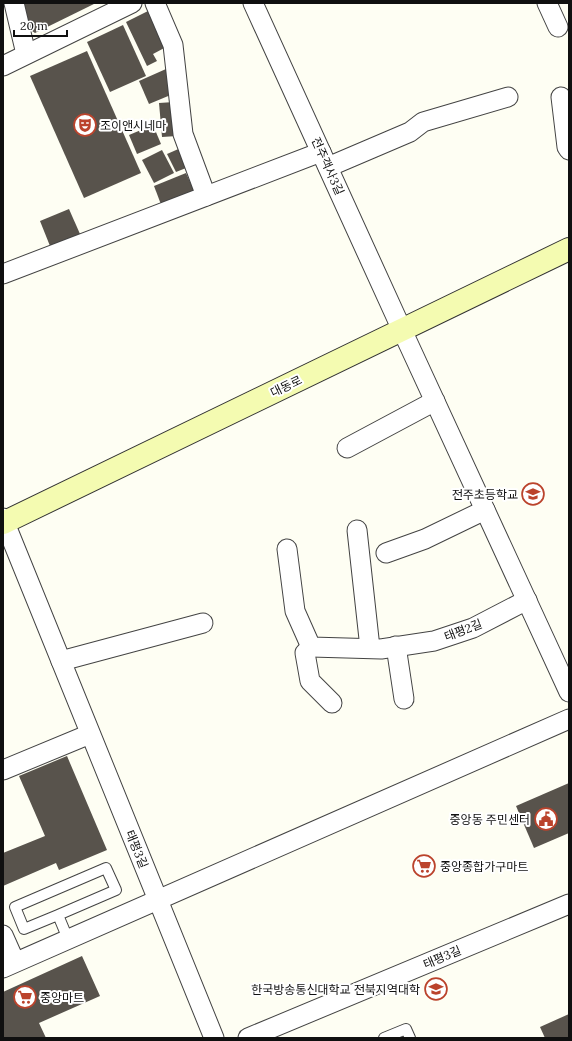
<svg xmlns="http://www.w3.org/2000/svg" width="572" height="1041" font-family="Lora,'Noto Sans KR',serif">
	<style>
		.building { fill: #58534c }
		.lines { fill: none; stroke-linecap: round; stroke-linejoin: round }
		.lane-casing { stroke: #434343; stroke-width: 12 }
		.street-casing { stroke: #434343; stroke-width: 21 }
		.secondary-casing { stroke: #323232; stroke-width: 24 }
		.lane { stroke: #fff; stroke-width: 10 }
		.street { stroke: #fff; stroke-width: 19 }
		.secondary { stroke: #f4fbb1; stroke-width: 22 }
		.labels { text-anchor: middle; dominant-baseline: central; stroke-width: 4; stroke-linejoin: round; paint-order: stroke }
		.poi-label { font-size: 12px; fill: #101010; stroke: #fff; text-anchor: start }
		.street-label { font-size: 12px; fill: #101010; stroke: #fff }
	</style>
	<rect width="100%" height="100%" fill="#fefef3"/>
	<g class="building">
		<path d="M 20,3 L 96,3 L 35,33 L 25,26 Z"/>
		<path d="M 150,10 L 168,46 L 153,54 L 157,61 L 147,66 L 126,22 Z"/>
		<path d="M 123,25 L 146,76 L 110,92 L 87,42 Z"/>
		<path d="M 87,51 L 141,173 L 84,198 L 30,76 Z"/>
		<path d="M 166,69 L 173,94 L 149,104 L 139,81 Z"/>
		<path d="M 174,102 L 177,136 L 162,137 L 159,103 Z"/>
		<path d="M 153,125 L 161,144 L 137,154 L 129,135 Z"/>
		<path d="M 183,147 L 191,166 L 176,172 L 167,154 Z"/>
		<path d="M 162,150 L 174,173 L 154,183 L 142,160 Z"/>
		<path d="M 186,173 L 195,193 L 162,207 L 154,186 Z"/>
		<path d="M 69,209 L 80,234 L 50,246 L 40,221 Z"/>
		<path d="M 67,756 L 107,850 L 59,870 L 56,863 L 3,886 L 3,853 L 45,836 L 19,776 Z"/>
		<path d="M 569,783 L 569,833 L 534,848 L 516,806 Z"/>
		<path d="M 82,956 L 100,996 L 39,1023 L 46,1038 L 3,1038 L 3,992 Z"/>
		<path d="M 569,1014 L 569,1038 L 545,1038 L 540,1027 Z"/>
	</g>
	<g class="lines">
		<g class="lane-casing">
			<g id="lane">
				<path d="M 58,915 L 24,929 L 15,907 L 106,868 L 116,890 L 58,915 L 68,939"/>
				<path d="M 384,1038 L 406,1029 L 410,1038"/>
			</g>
		</g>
		<g class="street-casing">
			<g id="street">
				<path d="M 14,3 L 26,54"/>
				<path d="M 155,3 L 173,45 L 183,134 L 206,196"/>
				<path d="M 253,3 L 402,330 L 569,692"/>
				<path d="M 547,3 L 558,27"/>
				<path d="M 3,66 L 132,3"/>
				<path d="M 561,97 L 567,147 L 569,150"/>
				<path d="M 328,167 L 410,132 L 423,122 L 508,97"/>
				<path d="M 3,274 L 321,152"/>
				<path d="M 347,448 L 435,401"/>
				<path d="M 3,518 L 214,1038"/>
				<path d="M 357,530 L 370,648"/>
				<path d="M 287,549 L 295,611 L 311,647 L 381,649 L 434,641 L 473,628 L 527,600"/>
				<path d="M 386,553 L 425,539 L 485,510"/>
				<path d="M 396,646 L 404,699"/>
				<path d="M 311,647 L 305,653 L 310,681 L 332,703"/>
				<path d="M 61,661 L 203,623"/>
				<path d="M 3,770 L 90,734"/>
				<path d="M 3,935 L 15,962"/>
				<path d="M 3,968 L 569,719"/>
				<path d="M 248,1038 L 569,904"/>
			</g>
		</g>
		<g class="secondary-casing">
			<path id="secondary" d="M 3,523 L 569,249"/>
		</g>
		<use href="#lane" class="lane"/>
		<use href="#street" class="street"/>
		<use href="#secondary" class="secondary"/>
	</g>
	<defs>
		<g id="theatre-ring" transform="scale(1.15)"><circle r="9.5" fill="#fff" stroke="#bb432c" stroke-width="1.5"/><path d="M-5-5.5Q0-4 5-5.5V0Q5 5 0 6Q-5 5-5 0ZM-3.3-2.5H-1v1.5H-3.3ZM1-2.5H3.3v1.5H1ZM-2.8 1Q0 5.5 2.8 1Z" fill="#bb432c"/></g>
		<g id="school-ring" transform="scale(1.15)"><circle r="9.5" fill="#fff" stroke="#bb432c" stroke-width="1.5"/><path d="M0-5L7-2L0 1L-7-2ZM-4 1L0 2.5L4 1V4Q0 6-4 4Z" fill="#bb432c"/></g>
		<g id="civic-ring" transform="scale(1.15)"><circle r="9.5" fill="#fff" stroke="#bb432c" stroke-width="1.5"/><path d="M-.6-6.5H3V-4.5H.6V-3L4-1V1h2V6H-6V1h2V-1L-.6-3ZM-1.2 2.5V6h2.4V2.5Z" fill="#bb432c"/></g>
		<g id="supermarket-ring" transform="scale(1.15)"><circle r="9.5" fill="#fff" stroke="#bb432c" stroke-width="1.5"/><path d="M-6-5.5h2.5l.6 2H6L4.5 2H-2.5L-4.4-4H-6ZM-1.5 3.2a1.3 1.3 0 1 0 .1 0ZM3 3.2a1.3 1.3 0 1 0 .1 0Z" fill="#bb432c"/></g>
		<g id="university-ring" transform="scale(1.15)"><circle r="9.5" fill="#fff" stroke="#bb432c" stroke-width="1.5"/><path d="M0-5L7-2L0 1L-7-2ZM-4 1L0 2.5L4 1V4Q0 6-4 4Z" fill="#bb432c"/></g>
	</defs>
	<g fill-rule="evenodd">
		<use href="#theatre-ring" x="85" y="125"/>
		<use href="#school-ring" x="533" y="494"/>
		<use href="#civic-ring" x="546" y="819"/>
		<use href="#supermarket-ring" x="424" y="866"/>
		<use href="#university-ring" x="436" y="989"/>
		<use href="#supermarket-ring" x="25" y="997"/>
	</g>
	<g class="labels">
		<g class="poi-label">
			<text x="100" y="125">조이앤시네마</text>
			<text x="518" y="494" text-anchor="end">전주초등학교</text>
			<text x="530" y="819" text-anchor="end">중앙동 주민센터</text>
			<text x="440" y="866">중앙종합가구마트</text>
			<text x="420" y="989" text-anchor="end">한국방송통신대학교 전북지역대학</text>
			<text x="40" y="997">중앙마트</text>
		</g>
		<g class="street-label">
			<text transform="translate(328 166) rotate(66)">전주객사3길</text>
			<text transform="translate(286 386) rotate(-26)">대동로</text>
			<text transform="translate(463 630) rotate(-21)">태평2길</text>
			<text transform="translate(137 849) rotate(68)">태평3길</text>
			<text transform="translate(442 957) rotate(-23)">태평3길</text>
		</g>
	</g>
	<rect width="572" height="1041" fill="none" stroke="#101010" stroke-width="8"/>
	<path d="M14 30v6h53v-6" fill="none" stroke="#101010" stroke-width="2"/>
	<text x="20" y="30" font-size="12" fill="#101010" stroke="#ffffff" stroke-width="3" paint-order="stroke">20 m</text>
</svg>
